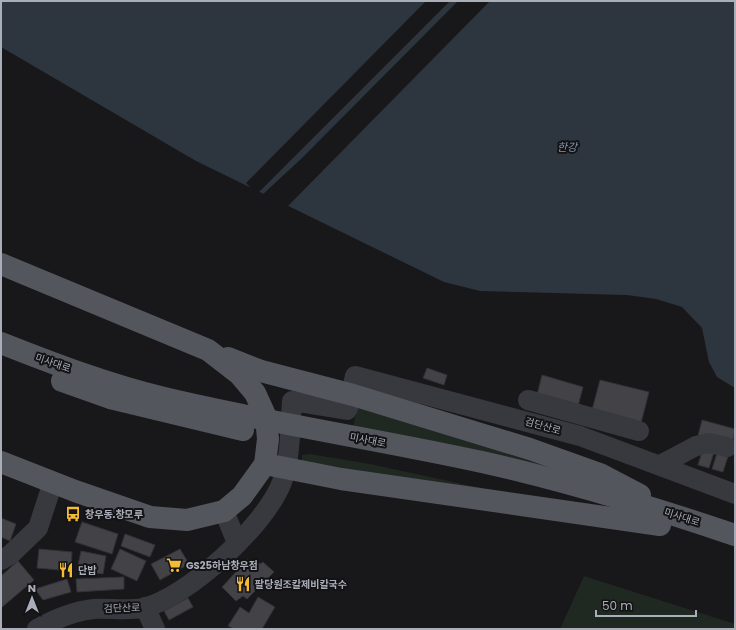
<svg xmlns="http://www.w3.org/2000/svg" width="736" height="630" font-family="Poppins,'Noto Sans KR',sans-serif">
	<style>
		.green { fill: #1f2821 }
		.water { fill: #2d363e }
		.pier { fill: #18171a }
		.building { fill: #424247; stroke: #323136 }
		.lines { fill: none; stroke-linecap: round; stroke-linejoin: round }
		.minor { stroke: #38393f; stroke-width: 20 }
		.major { stroke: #54565e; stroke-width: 22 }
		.labels { text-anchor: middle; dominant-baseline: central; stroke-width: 4; stroke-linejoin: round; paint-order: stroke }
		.street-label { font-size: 10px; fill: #aaaeb9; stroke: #131215 }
		.poi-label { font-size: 10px; font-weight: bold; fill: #aaaeb9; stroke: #131215; text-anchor: start }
		.water-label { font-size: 11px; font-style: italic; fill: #809ab5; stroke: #131215 }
	</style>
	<rect width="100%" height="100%" fill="#18171a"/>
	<g class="green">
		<path d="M 358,406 L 594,478 L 353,426 Z"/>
		<path d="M 310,454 L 370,464 L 528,498 L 302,464 L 302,455 Z"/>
		<path d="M 584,576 L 735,624 L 735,629 L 560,629 Z"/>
	</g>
	<path class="water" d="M 1,1 L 735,1 L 735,388 L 717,377 L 709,362 L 702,328 L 682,307 L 656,299 L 627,295 L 480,291 L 444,282 L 196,161 L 1,47 Z"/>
	<g class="pier">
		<path d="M 426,1 L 450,1 L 257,194 L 246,183 Z"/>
		<path d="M 458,1 L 490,1 L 286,208 L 261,196 L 301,159 Z"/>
	</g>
	<g class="building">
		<path d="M 427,368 L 447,375 L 444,385 L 423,378 Z"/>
		<path d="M 542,375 L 583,387 L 578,406 L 537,395 Z"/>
		<path d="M 600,380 L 649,392 L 641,423 L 592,410 Z"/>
		<path d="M 702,420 L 735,429 L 732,446 L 698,436 Z"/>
		<path d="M 704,445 L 715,449 L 709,468 L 698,465 Z"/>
		<path d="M 718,450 L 729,453 L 723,472 L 712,469 Z"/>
		<path d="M 1,518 L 16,524 L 10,541 L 1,537 Z"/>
		<path d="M 82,522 L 118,534 L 112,554 L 75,542 Z"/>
		<path d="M 125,534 L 155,545 L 150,557 L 121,546 Z"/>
		<path d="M 39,549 L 72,552 L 71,571 L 37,568 Z"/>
		<path d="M 120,549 L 146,561 L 137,581 L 111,569 Z"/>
		<path d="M 180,549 L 189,564 L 160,580 L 151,564 Z"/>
		<path d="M 81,551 L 106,556 L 103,574 L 77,570 Z"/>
		<path d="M 248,559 L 252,562 L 255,560 L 260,564 L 263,562 L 274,572 L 247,599 L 243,596 L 236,601 L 222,587 Z"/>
		<path d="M 18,561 L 34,580 L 1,608 L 1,576 Z"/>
		<path d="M 124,577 L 124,589 L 77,592 L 76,579 Z"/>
		<path d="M 67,579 L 71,592 L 43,600 L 35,589 Z"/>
		<path d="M 258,597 L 275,607 L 262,629 L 234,629 L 228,626 L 240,607 L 249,613 Z"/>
		<path d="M 188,598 L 193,607 L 169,620 L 164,611 Z"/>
	</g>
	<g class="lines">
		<g class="minor">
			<path d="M 353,385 L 355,376 L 580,436 L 735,494"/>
			<path d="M 528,400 L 639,431"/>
			<path d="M 660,465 L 696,446 L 709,443 L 727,447"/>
			<path d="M 224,511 L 237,543"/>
			<path d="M 1,560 L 10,555 L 38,528 L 53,482"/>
			<path d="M 145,607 L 155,629"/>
			<path d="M 37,629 C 55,619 74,611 94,609 C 110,608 126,611 143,608 C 187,598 266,525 282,482 C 291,457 290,427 292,401 L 347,410 L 349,405"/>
		</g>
		<g class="major">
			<path d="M 1,264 L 208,350 L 239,374 L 255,393 L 266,417 L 268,439 L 265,464 L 242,496 L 224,511 L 187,520 L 150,517 L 75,491 L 1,462"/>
			<path d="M 1,343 C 54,364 109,385 164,398 C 269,423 376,439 482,462 C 567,481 652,507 735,535"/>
			<path d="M 228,358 L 261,371 L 353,395 L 530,449 L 600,474 L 640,495"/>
			<path d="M 62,381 L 110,398 L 243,430"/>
			<path d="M 265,464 L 341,479 L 660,525"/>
		</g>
	</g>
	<defs>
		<g id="bus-bare" transform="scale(1.2)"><path d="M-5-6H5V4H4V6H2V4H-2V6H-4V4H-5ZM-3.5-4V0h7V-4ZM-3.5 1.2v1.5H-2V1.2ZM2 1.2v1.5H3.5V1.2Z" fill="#f4bb35" stroke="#131215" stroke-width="2.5" paint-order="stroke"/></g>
		<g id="supermarket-bare" transform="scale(1.2)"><path d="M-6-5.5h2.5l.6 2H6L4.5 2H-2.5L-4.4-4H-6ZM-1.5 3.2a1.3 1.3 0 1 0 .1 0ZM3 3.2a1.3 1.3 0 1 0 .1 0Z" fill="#f4bb35" stroke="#131215" stroke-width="2.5" paint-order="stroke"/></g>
		<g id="restaurant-bare" transform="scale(1.2)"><path d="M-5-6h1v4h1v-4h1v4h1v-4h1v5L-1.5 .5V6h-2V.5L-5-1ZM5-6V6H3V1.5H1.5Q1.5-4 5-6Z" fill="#f4bb35" stroke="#131215" stroke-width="2.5" paint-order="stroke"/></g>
	</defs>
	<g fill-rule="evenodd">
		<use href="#bus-bare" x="73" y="514"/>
		<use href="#supermarket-bare" x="174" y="565"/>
		<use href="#restaurant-bare" x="66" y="570"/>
		<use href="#restaurant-bare" x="243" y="584"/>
	</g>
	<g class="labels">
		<g class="street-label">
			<text transform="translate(53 363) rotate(19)">미사대로</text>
			<text transform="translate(543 426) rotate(16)">검단산로</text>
			<text transform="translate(368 440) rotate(11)">미사대로</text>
			<text transform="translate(682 517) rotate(18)">미사대로</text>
			<text transform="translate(122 608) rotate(-2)">검단산로</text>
		</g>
		<g class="poi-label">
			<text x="85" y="514">창우동.창모루</text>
			<text x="186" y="565">GS25하남창우점</text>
			<text x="78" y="570">단밥</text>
			<text x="255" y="584">팔당원조칼제비칼국수</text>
		</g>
		<g class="water-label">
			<text x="567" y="147">한강</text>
		</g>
	</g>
	<rect width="736" height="630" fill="none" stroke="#aaaeb9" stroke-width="4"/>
	<g transform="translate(32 598)" stroke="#131215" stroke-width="3" paint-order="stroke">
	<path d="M0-3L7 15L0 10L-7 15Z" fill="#aaaeb9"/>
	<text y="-6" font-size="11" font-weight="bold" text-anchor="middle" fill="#aaaeb9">N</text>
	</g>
	<path d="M596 610v6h100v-6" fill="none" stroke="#aaaeb9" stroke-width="2"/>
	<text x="602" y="610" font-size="12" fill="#aaaeb9" stroke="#131215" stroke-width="3" paint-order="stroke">50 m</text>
</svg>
